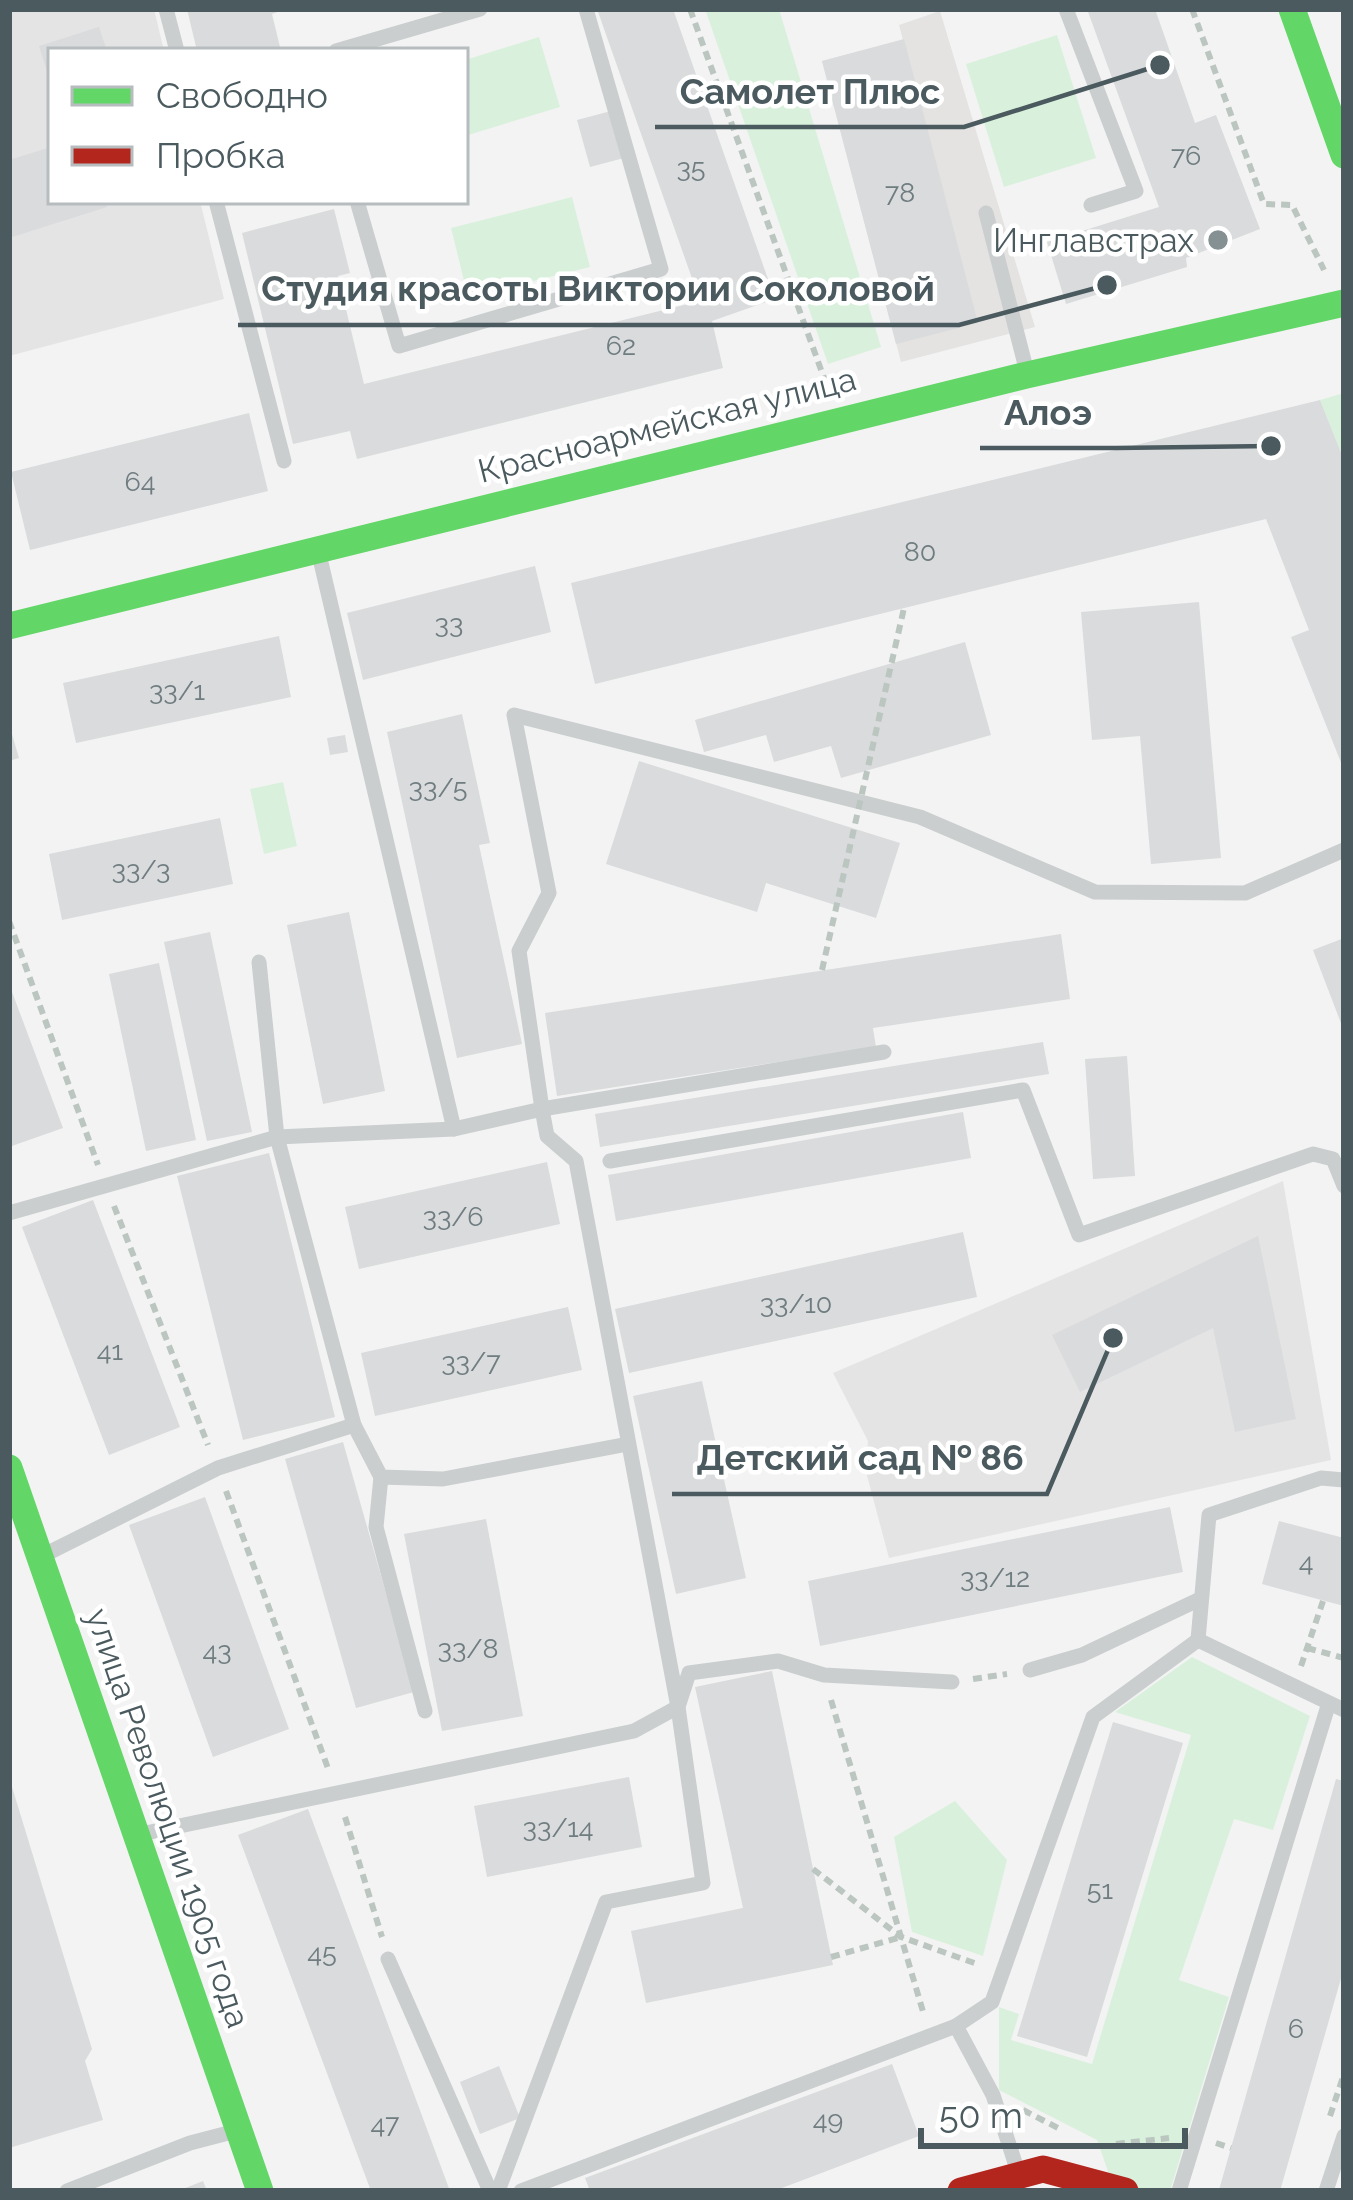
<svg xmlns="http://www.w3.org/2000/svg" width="1353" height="2200" font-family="Raleway,sans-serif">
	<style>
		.commercial { fill: #e4e3e1 }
		.education { fill: #e5e4e5 }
		.green { fill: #d9f1dc }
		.building { fill: #d9dbdc }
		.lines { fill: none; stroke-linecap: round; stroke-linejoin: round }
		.path { stroke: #bbc6c0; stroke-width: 6; stroke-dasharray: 9 6; stroke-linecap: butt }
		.lane { stroke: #cacecf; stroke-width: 15 }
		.fast { stroke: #63d668; stroke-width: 27 }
		.jam { stroke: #b3261e; stroke-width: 27 }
		.path-bridge { stroke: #bbc6c0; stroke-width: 6; stroke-dasharray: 9 6; stroke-linecap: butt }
		.poi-dot { fill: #859093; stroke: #fff; stroke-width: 4.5 }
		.labels { text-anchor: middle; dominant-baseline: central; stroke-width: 9; stroke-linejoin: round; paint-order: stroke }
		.number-label { font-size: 27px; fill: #6f7c80 }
		.poi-label { font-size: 33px; fill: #4a5a5f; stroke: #fff; text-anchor: end }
		.street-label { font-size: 33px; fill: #4a5a5f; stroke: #fff }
		.leader { fill: none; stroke: #4a5a5f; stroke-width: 4.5 }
		.callout-dot { fill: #4a5a5f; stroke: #fff; stroke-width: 4.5 }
		.callout-label { font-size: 36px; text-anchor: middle; font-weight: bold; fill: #4a5a5f; stroke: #fff; stroke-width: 9; stroke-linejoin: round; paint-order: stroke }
	</style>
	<rect width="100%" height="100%" fill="#f3f3f3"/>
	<path class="commercial" d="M 940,11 L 1035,327 L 901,362 L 822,61 L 903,40 L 899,25 Z"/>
	<g class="education">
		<path d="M 20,9 L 154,9 L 164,51 L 51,51 L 51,201 L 200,201 L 224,299 L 9,356 L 9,12 Z"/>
		<path d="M 1283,1181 L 1331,1460 L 889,1558 L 865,1468 L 868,1441 L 833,1373 Z"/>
	</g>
	<g class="green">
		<path d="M 705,9 L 779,9 L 881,347 L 828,364 Z"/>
		<path d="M 1057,35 L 1096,158 L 1004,187 L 966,64 Z"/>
		<path d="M 539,37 L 560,107 L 465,136 L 465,60 Z"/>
		<path d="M 572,197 L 590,267 L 468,297 L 451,228 Z"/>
		<path d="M 1344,393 L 1344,460 L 1320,400 Z"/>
		<path d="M 283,782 L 297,846 L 264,854 L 250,789 Z"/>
		<path d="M 1192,1657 L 1310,1716 L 1273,1830 L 1234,1819 L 1179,1980 L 1229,1997 L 1170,2191 L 1145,2191 L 1110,2177 L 1097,2140 L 999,2090 L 999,2007 L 1019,2014 L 1011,2040 L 1092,2064 L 1191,1735 L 1115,1712 Z"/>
		<path d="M 955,1801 L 1007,1860 L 983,1956 L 912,1932 L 894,1837 Z"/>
	</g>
	<g class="building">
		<path d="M 187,9 L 285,9 L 272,14 L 281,51 L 197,51 Z"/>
		<path d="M 597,9 L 673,9 L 775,299 L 712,321 L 723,368 L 357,459 L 350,431 L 293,444 L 242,233 L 334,209 L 350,273 L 338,276 L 364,384 L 700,301 Z"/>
		<path d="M 1087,9 L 1155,9 L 1195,123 L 1216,115 L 1260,229 L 1186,258 L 1187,267 L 1066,304 L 1047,242 L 1159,207 Z"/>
		<path d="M 99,27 L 107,51 L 51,51 L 50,81 L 39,46 Z"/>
		<path d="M 904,39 L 978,323 L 896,344 L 822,61 Z"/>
		<path d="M 611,111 L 624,158 L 590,167 L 577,120 Z"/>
		<path d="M 51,147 L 51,201 L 105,201 L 107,207 L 9,238 L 9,160 Z"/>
		<path d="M 1320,400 L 1344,460 L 1344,770 L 1291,637 L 1309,630 L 1266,519 L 595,684 L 571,583 Z"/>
		<path d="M 249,413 L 268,491 L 30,550 L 11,472 Z"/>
		<path d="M 535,566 L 551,632 L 363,680 L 347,613 Z"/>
		<path d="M 1199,602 L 1221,858 L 1151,864 L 1140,736 L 1092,740 L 1081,612 Z"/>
		<path d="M 279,636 L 291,697 L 76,743 L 63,683 Z"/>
		<path d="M 965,642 L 991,735 L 841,778 L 831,746 L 774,762 L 766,735 L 704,752 L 695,720 Z"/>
		<path d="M 462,714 L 490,843 L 479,845 L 522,1044 L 457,1058 L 387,732 Z"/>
		<path d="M 9,724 L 19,758 L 9,761 Z"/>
		<path d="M 345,735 L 348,752 L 330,755 L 327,738 Z"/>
		<path d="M 639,761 L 900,843 L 876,918 L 766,883 L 757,912 L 606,864 Z"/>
		<path d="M 220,818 L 233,884 L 62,920 L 49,854 Z"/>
		<path d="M 349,912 L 385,1091 L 323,1104 L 287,925 Z"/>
		<path d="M 210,932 L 252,1132 L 207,1141 L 164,942 Z"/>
		<path d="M 1061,934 L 1070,999 L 873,1028 L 876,1047 L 557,1096 L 545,1013 Z"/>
		<path d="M 1344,938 L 1344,1031 L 1313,950 Z"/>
		<path d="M 159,963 L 196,1140 L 146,1151 L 109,974 Z"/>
		<path d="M 9,984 L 63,1128 L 9,1147 Z"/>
		<path d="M 1043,1042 L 1049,1074 L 600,1147 L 595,1114 Z"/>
		<path d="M 1127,1056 L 1135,1176 L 1093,1179 L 1085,1059 Z"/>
		<path d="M 963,1112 L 971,1158 L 616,1221 L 608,1175 Z"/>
		<path d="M 269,1153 L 335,1417 L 243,1440 L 177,1176 Z"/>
		<path d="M 547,1162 L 560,1224 L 359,1269 L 345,1207 Z"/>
		<path d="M 93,1200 L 180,1427 L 109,1455 L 22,1227 Z"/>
		<path d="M 963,1232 L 977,1297 L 629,1373 L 615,1309 Z"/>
		<path d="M 1258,1236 L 1296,1419 L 1235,1432 L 1213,1328 L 1080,1392 L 1052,1335 Z"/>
		<path d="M 568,1307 L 582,1370 L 375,1416 L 361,1353 Z"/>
		<path d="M 702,1381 L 746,1578 L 676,1594 L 633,1396 Z"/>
		<path d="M 343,1442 L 414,1692 L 356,1708 L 285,1459 Z"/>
		<path d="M 205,1497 L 289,1729 L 213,1757 L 129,1525 Z"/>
		<path d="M 1170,1507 L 1183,1572 L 820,1646 L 808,1581 Z"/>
		<path d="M 486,1519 L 523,1716 L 442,1731 L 404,1534 Z"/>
		<path d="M 1279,1521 L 1344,1538 L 1344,1606 L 1262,1584 Z"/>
		<path d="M 772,1671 L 833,1965 L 646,2003 L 631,1931 L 743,1908 L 695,1687 Z"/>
		<path d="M 1113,1722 L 1183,1743 L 1087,2057 L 1017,2036 Z"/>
		<path d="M 9,1777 L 92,2049 L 85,2061 L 103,2120 L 9,2148 Z"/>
		<path d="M 629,1777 L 642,1847 L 487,1877 L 474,1806 Z"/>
		<path d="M 1336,1779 L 1344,1781 L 1344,1968 L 1280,2191 L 1223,2191 L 1219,2190 Z"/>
		<path d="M 308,1809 L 389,2027 L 450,2191 L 371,2191 L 238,1835 Z"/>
		<path d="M 892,2064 L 919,2136 L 774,2191 L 590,2191 L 585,2178 Z"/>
		<path d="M 499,2066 L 520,2118 L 480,2134 L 460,2082 Z"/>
		<path d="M 203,2181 L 207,2191 L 178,2191 Z"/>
	</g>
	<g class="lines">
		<g class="path">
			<path d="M 690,9 L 828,389"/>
			<path d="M 1192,9 L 1264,204 L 1292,205 L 1324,270"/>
			<path d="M 9,921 L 98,1165"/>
			<path d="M 114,1206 L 208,1445"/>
			<path d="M 226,1491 L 329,1771"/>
			<path d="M 1307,1648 L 1344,1658"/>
			<path d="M 1301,1666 L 1323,1601"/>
			<path d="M 973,1679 L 1007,1674"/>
			<path d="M 831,1700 L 924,2015"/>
			<path d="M 345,1817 L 382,1937"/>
			<path d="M 813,1869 L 901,1937 L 980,1965"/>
			<path d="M 831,1957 L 901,1937"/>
			<path d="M 1023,2110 L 1060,2129"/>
			<path d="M 1330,2116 L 1344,2074"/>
			<path d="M 1216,2143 L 1231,2148"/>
			<path d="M 1116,2144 L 1169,2138"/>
		</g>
		<g class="lane">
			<path d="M 166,9 L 177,51"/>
			<path d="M 1066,9 L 1136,191 L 1091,205"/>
			<path d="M 336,51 L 480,9"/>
			<path d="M 216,201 L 284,461"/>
			<path d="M 357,201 L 399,346 L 661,269 L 586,9"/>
			<path d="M 986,213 L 1027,372"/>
			<path d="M 259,962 L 277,1137 L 354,1425"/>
			<path d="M 884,1052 L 542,1109 L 519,951 L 549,893 L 514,715 L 920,817 L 1095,892 L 1245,893 L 1344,850"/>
			<path d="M 454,1129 L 542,1109 L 547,1136 L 576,1161 L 678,1707 L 703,1883 L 606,1902 L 498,2191"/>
			<path d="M 610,1161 L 1023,1090 L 1079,1235 L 1313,1154 L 1333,1159 L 1344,1186"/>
			<path d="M 9,1213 L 277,1137 L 454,1129 L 318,550"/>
			<path d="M 381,1477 L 376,1527 L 425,1711"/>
			<path d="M 42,1556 L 218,1468 L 354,1425 L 381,1477 L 443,1479 L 628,1444"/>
			<path d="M 1198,1640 L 1209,1515 L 1321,1478 L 1344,1480"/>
			<path d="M 1198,1640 L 1344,1710"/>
			<path d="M 1030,1670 L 1082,1655 L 1198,1600"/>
			<path d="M 141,1834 L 634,1731 L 678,1707 L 689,1673 L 778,1661 L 824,1675 L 952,1682"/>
			<path d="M 388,1959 L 490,2191"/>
			<path d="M 1017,2169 L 993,2095 L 956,2026 L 992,2002 L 1093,1717 L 1198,1640"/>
			<path d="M 67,2191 L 190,2143 L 236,2131"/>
			<path d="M 521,2191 L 956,2026"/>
			<path d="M 1179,2191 L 1328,1706"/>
			<path d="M 1326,2191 L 1344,2136"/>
		</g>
		<g class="fast">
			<path d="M 1292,9 L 1344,155"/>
			<path d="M 9,626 L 1027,375 L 1344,303"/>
			<path d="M 9,1468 L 260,2191"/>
		</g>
		<path class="jam" d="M 961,2191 L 1043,2169 L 1125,2191"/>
		<path class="path-bridge" d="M 822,970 L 904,608"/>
	</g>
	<circle class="poi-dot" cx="1218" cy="240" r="12"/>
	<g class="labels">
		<g class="number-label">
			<text x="1186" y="155">76</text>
			<text x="691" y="167">35</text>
			<text x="900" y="192">78</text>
			<text x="621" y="345">62</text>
			<text x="140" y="481">64</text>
			<text x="920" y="551">80</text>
			<text x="449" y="623">33</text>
			<text x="177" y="690">33/1</text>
			<text x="438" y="787">33/5</text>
			<text x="141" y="869">33/3</text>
			<text x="453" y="1216">33/6</text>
			<text x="796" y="1303">33/10</text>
			<text x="110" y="1350">41</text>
			<text x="471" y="1361">33/7</text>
			<text x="1306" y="1561">4</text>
			<text x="995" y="1577">33/12</text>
			<text x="468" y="1648">33/8</text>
			<text x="217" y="1650">43</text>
			<text x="558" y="1827">33/14</text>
			<text x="1100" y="1889">51</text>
			<text x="322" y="1952">45</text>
			<text x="1296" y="2028">6</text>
			<text x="828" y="2119">49</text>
			<text x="385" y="2123">47</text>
		</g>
		<g class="poi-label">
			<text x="1194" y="240">Инглавстрах</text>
		</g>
		<g class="street-label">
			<text transform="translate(667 425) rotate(-14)">Красноармейская улица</text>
			<text transform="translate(168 1818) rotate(71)">улица Революции 1905 года</text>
		</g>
	</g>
	<path class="leader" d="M1160 65L964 127H655M1107 285L959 325H238M1271 446L1116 448H980M1113 1338L1047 1494H672"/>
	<g class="callout-dot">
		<circle cx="1160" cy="65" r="12"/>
		<circle cx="1107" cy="285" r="12"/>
		<circle cx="1271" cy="446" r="12"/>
		<circle cx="1113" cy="1338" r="12"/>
	</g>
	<g class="callout-label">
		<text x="810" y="104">Самолет Плюс</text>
		<text x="598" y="301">Студия красоты Виктории Соколовой</text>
		<text x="1048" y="425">Алоэ</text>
		<text x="860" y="1470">Детский сад № 86</text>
	</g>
	<rect width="1353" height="2200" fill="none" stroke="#4a5a5f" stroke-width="24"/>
	<rect x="48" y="48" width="420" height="156" fill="#ffffff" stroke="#b7bdbf" stroke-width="3"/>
	<rect x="72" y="87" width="60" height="18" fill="#63d668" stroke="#b7bdbf" stroke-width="3"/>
	<text x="156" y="108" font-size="36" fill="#4a5a5f">Свободно</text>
	<rect x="72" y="147" width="60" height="18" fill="#b3261e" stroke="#b7bdbf" stroke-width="3"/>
	<text x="156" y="168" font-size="36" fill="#4a5a5f">Пробка</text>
	<path d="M921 2128v18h264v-18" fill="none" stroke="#4a5a5f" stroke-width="6"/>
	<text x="939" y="2128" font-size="36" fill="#4a5a5f" stroke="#ffffff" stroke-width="9" paint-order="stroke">50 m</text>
</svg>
